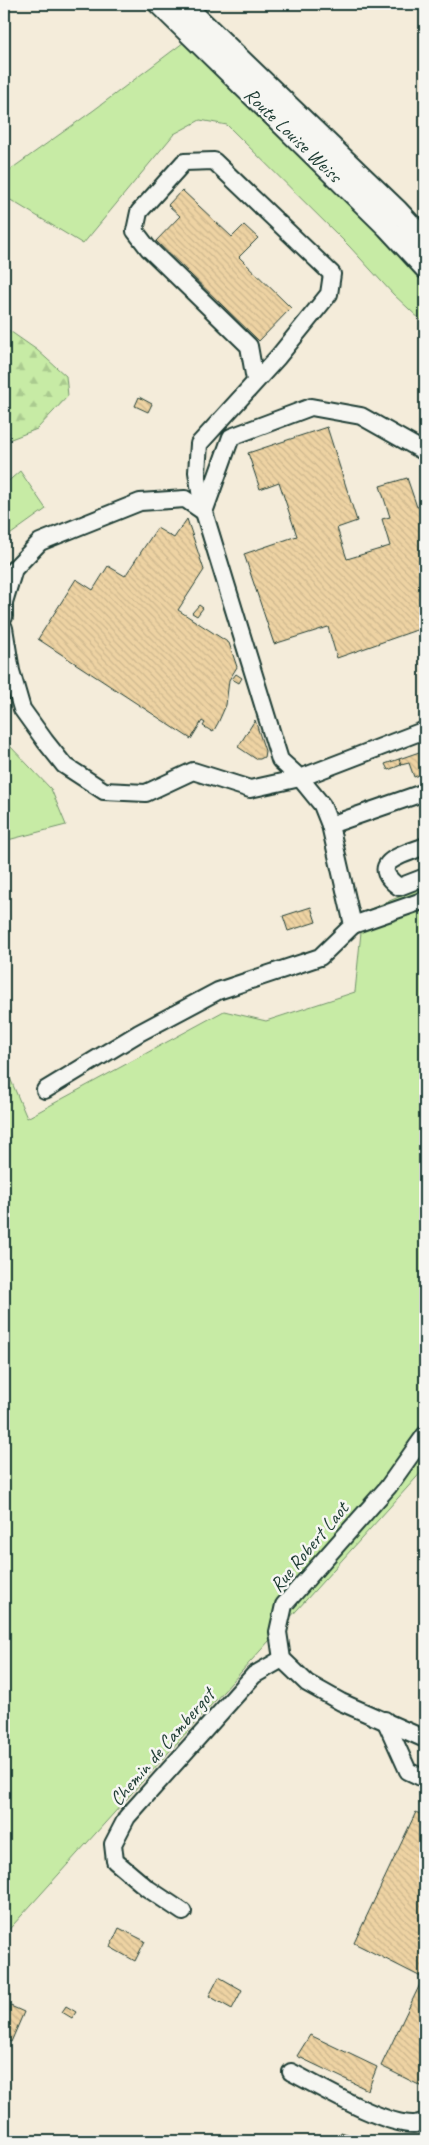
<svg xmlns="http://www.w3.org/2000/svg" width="429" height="2145" font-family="Caveat,sans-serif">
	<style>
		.grass { fill: #c7eba5; stroke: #73946c }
		.forest { fill: url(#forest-firs); stroke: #73946c }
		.building { fill: url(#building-back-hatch); stroke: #1f3d34 }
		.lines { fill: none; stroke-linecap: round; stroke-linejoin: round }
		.minor-casing { stroke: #1f3d34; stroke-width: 20 }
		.major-casing { stroke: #1f3d34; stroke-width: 24 }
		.minor { stroke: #f6f6f2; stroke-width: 16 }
		.major { stroke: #f6f6f2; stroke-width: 20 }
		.labels { text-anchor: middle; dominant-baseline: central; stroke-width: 5; stroke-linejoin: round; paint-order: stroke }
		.street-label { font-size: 20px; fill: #1f3d34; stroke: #f6f6f2 }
	</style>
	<defs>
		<pattern id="forest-firs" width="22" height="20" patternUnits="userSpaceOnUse" patternTransform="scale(1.25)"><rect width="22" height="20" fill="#c7eba5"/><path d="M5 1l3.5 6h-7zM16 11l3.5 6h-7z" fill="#aaca8f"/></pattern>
		<pattern id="building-back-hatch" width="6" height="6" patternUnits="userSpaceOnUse" patternTransform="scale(1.25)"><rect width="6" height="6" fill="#eed3a3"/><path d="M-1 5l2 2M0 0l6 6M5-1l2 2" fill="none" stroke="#ccb68d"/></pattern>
	</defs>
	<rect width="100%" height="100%" fill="#f4ecda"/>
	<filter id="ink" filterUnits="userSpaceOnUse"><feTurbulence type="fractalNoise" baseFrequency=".02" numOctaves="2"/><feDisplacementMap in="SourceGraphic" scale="10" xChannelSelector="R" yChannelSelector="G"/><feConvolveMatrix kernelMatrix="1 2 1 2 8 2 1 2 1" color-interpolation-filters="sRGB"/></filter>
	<g filter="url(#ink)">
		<g class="grass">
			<path d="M 200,30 L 408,233 L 425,252 L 425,324 L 393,294 L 349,246 L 227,125 L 200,120 L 174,134 L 83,244 L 4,196 L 4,174 L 94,110 Z"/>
			<path d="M 20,471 L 46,509 L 4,539 L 4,485 Z"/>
			<path d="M 4,734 L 9,745 L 51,789 L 66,825 L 4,841 Z"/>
			<path d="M 425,886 L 425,1468 L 4,1935 L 4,1064 L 27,1118 L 224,1011 L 266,1021 L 355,992 L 363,912 Z"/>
		</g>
		<path class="forest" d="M 4,327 L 37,350 L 66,376 L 68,396 L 37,429 L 11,439 L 4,435 Z"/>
		<g class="building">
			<path d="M 182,190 L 232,237 L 244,225 L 258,238 L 239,257 L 291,308 L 259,341 L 156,241 L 180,216 L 168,205 Z"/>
			<path d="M 139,397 L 152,404 L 148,412 L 135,406 Z"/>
			<path d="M 327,427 L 357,521 L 337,528 L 347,559 L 390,546 L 382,519 L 390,517 L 380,486 L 407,478 L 417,507 L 425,505 L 425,627 L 337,658 L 328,627 L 274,644 L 244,554 L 297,536 L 279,482 L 260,489 L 248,453 Z"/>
			<path d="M 187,519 L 204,570 L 178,610 L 229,643 L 237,667 L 229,680 L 226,705 L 218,723 L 213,732 L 203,726 L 205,723 L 202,721 L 191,739 L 38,639 L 76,579 L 93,590 L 108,566 L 125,576 L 157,528 L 174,538 Z"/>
			<path d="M 199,605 L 203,608 L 197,616 L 192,613 Z"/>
			<path d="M 236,674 L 242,678 L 239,683 L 232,679 Z"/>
			<path d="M 255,720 L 265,751 L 264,757 L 260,759 L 256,759 L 238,747 Z"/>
			<path d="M 425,750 L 425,773 L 414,777 L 409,763 L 401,765 L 399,759 Z"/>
			<path d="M 399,759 L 401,765 L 388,770 L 385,764 Z"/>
			<path d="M 311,907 L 316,922 L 288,931 L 283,916 Z"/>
			<path d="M 416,1812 L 425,1817 L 425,2088 L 381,2066 L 423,1978 L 354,1943 Z"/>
			<path d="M 119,1928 L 145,1941 L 135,1961 L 110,1947 Z"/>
			<path d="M 219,1977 L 242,1990 L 232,2009 L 209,1996 Z"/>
			<path d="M 4,2003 L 24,2012 L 11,2042 L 4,2039 Z"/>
			<path d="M 66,2006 L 76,2012 L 72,2018 L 62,2012 Z"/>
			<path d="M 310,2035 L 377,2067 L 368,2090 L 297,2056 Z"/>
			<path d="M 341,2132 L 353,2136 L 364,2141 L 338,2141 Z"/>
		</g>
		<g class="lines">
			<g class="minor-casing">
				<g id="minor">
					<path d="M 203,510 L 197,472 L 199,444 L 278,357 L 329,294 L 332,274 L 214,161 L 184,162 L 139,212 L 135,231 L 148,248 L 249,346 L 255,380"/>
					<path d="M 4,617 L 4,602 L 14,569 L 40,542 L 140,502 L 185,499 L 204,512"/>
					<path d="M 4,628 L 11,671 L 22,709 L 45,741 L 64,765 L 104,791 L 146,793 L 193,771 L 250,789 L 300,778 L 425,730"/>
					<path d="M 330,825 L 425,792"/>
					<path d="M 425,846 C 404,855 365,862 399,887 L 425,877"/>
					<path d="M 353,925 L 425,900"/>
					<path d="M 45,1090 L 139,1033 L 218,991 L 320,957 L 353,925 L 330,825 L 322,805 L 300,778 L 280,760 L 204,512 L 231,437 L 311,407 L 361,416 L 425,452"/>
					<path d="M 425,1435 L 388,1487 L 284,1605 L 278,1632 L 282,1659 L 307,1683 L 341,1702 L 425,1739"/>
					<path d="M 385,1720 L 408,1771 L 425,1779"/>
					<path d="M 183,1912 L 147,1888 L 115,1861 L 113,1844 L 127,1817 L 254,1675 L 282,1659"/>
					<path d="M 291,2072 C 321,2087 383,2125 414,2124 C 417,2124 422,2122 425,2121"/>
				</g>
			</g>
			<g class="major-casing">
				<g id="major">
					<path d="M 159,4 L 387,227 L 425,268"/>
					<path d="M 183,4 L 398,211 L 425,240"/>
				</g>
			</g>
			<use href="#minor" class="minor"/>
			<use href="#major" class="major"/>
		</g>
	</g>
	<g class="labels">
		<g class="street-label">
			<text transform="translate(293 135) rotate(44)">Route Louise Weiss</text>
			<text transform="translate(309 1547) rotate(-50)">Rue Robert Laot</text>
			<text transform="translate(162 1747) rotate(-49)">Chemin de Cambergot</text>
		</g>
	</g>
	<rect width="429" height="2145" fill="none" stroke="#f6f6f2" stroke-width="20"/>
	<rect x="10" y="10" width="409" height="2125" fill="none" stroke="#1f3d34" stroke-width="2" filter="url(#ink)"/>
</svg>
